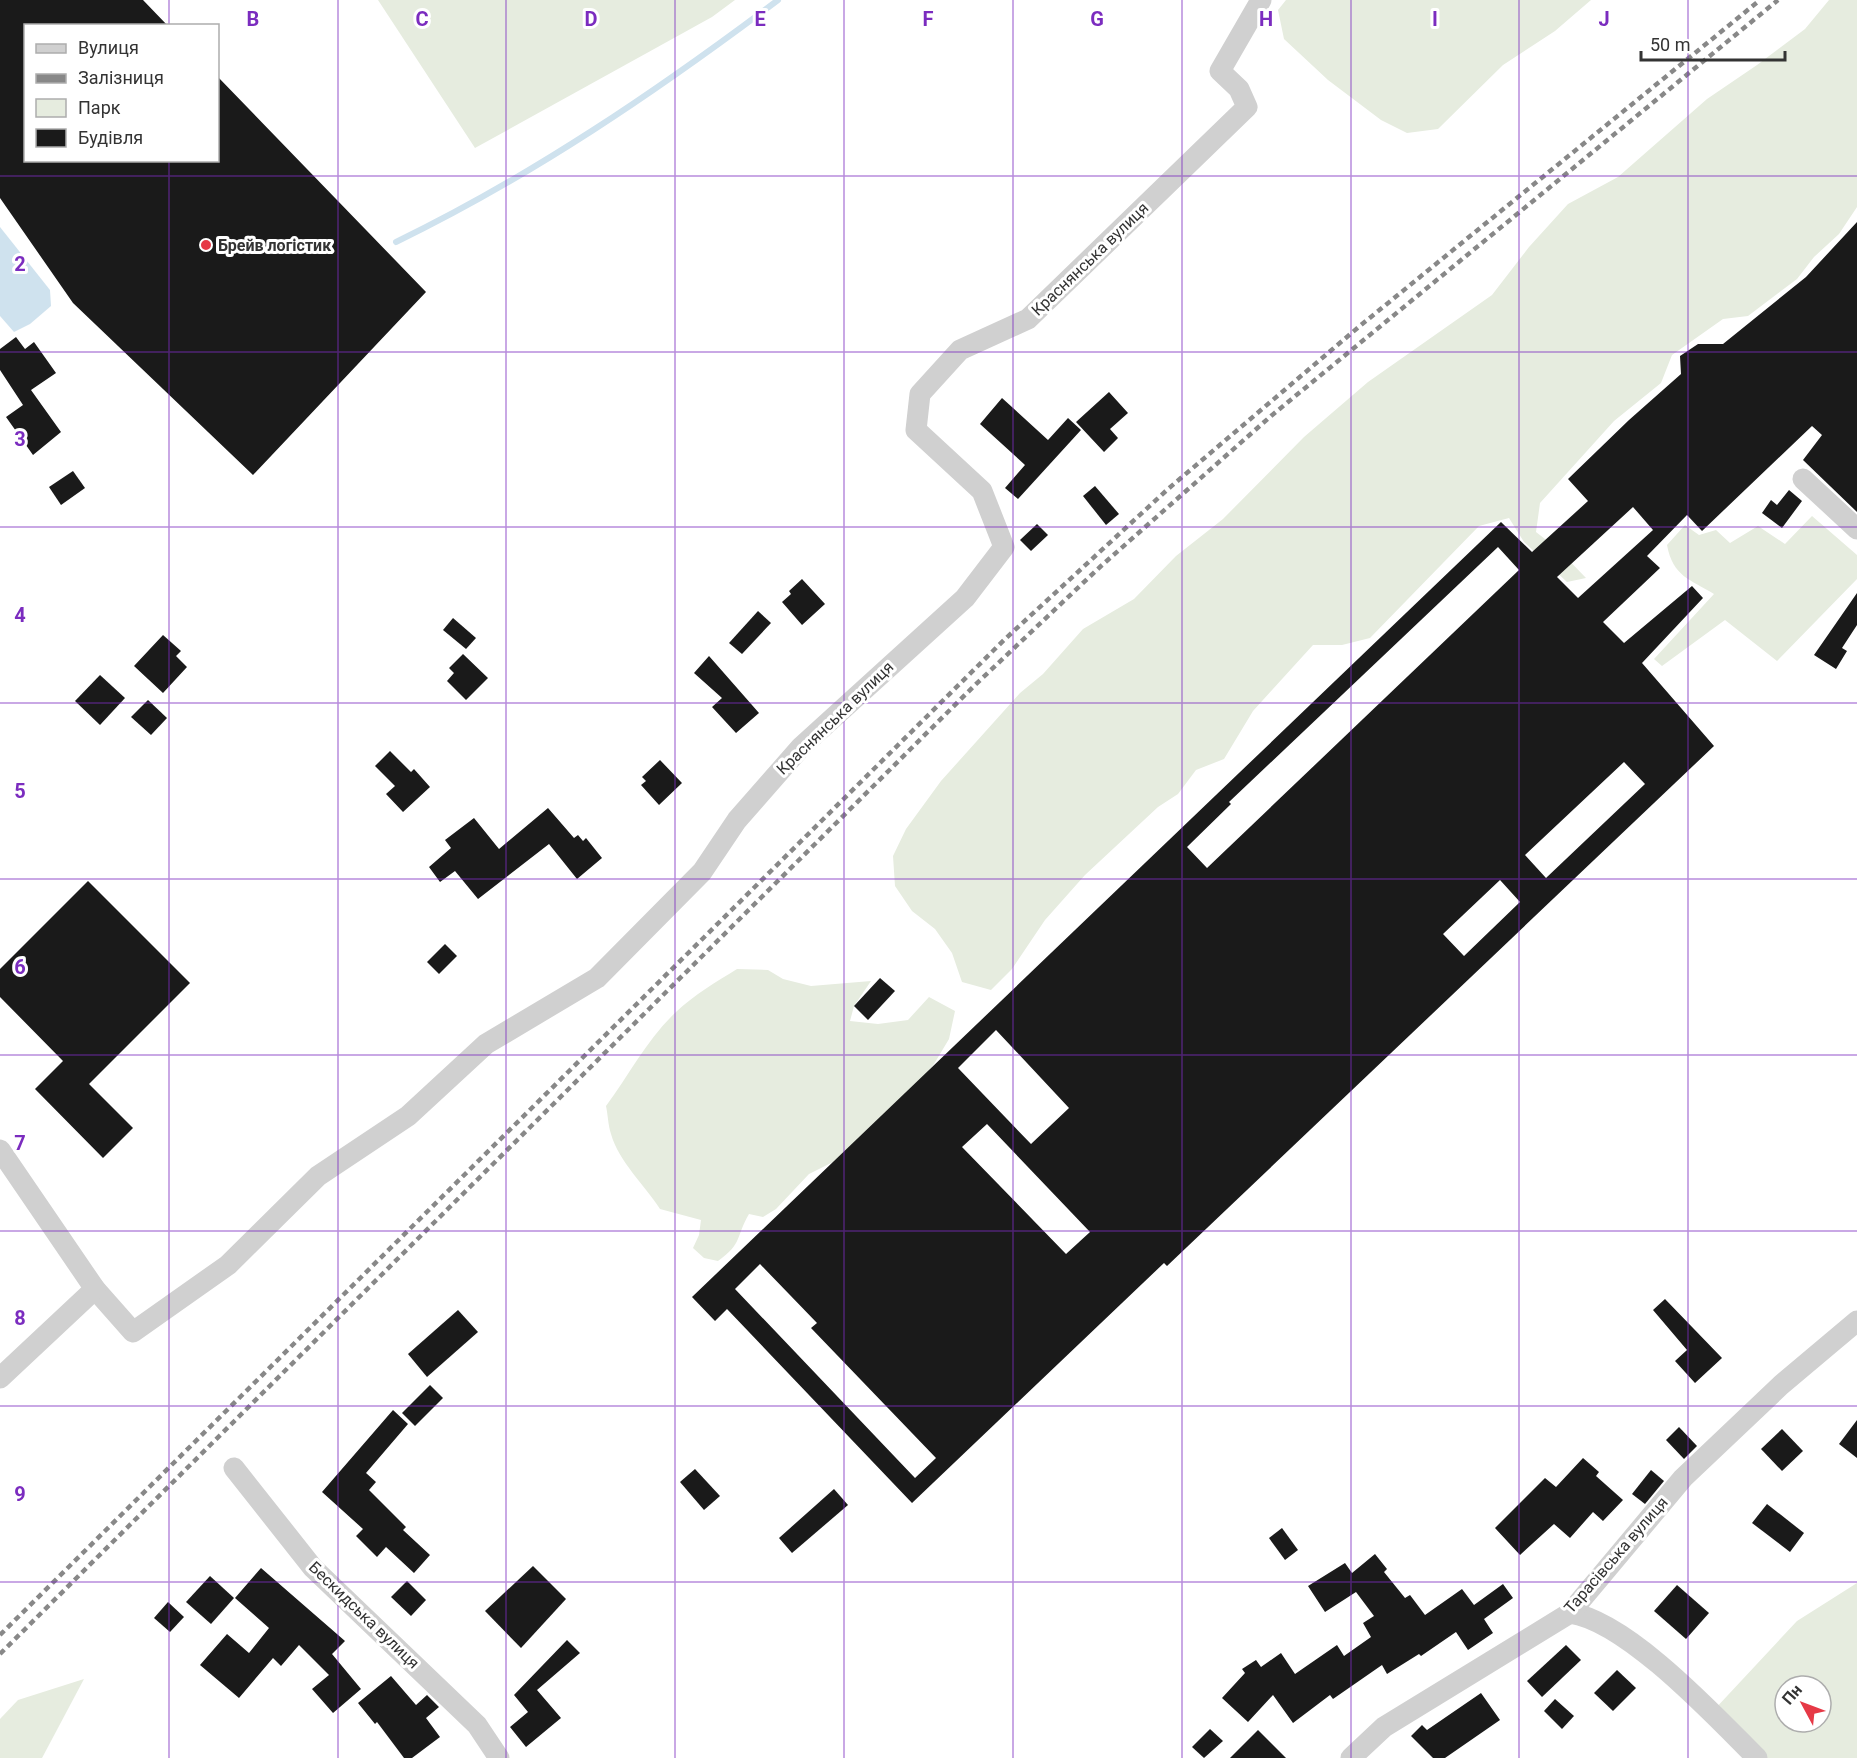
<svg xmlns="http://www.w3.org/2000/svg" width="1857" height="1758" font-family="Roboto,sans-serif">
	<style>
		.green { fill: #e6ecdf; fill-rule: evenodd }
		.water { fill: #cfe2ee }
		.lines { fill: none; stroke-linecap: round; stroke-linejoin: round }
		.stream { stroke: #cfe2ee; stroke-width: 6 }
		.building { fill: #1a1a1a; fill-rule: evenodd }
		.street { stroke: #d0d0d0; stroke-width: 21 }
		.rail { stroke: #888; stroke-width: 4.5; stroke-dasharray: 6 4.5; stroke-linecap: butt }
		.grid { fill: none; stroke: #7b2cbf; stroke-width: 1.5; stroke-opacity: 0.55 }
		.poi-dot { fill: #e63946; stroke: #fff; stroke-width: 2 }
		.labels { text-anchor: middle; dominant-baseline: central; stroke-width: 6; stroke-linejoin: round; paint-order: stroke }
		.poi-label { font-size: 16px; font-weight: bold; fill: #333; stroke: #fff; text-anchor: start }
		.street-label { font-size: 16px; fill: #333; stroke: #fff }
		.grid-label { font-size: 20px; text-anchor: middle; font-weight: bold; fill: #7b2cbf; stroke: #fff; stroke-width: 6; stroke-linejoin: round; paint-order: stroke }
	</style>
	<rect width="100%" height="100%" fill="#fff"/>
	<g class="green">
		<path d="M 378,0 L 735,0 L 712,17 L 475,148 Z"/>
		<path d="M 1286,0 L 1591,0 L 1555,31 L 1503,65 L 1438,129 L 1407,133 L 1381,120 L 1328,80 L 1284,39 L 1278,10 Z"/>
		<path d="M 1829,0 L 1857,0 L 1857,207 L 1839,234 L 1814,257 L 1797,279 L 1748,316 L 1723,319 L 1672,355 L 1661,383 L 1614,421 L 1540,503 L 1536,532 L 1559,550 L 1586,578 L 1567,582 L 1524,542 L 1509,518 L 1479,526 L 1370,638 L 1342,645 L 1313,645 L 1253,711 L 1224,759 L 1196,770 L 1178,794 L 1158,807 L 1085,875 L 1045,920 L 1012,969 L 991,990 L 962,982 L 952,953 L 935,929 L 912,911 L 895,886 L 893,856 L 906,829 L 941,781 L 1020,693 L 1043,674 L 1083,629 L 1134,599 L 1176,556 L 1223,519 L 1304,437 L 1368,382 L 1492,295 L 1529,247 L 1568,204 L 1618,177 L 1707,99 L 1757,65 L 1805,29 Z"/>
		<path d="M 1812,516 L 1857,555 L 1857,579 L 1777,661 L 1725,620 L 1662,666 L 1654,659 L 1714,594 C 1690,579 1673,577 1667,545 L 1685,525 L 1699,535 L 1716,530 L 1730,543 L 1758,526 L 1785,544 Z"/>
		<path d="M 737,969 L 768,970 L 783,979 L 811,986 L 871,981 L 854,1006 L 850,1021 L 878,1024 L 908,1020 L 929,997 L 955,1011 L 949,1039 L 934,1064 L 916,1086 L 835,1161 L 809,1174 L 776,1209 L 763,1217 L 749,1214 C 735,1238 743,1243 718,1261 L 704,1258 L 693,1248 L 699,1235 L 701,1220 L 660,1209 C 644,1184 619,1162 611,1134 C 608,1125 608,1115 606,1106 C 629,1075 648,1038 676,1012 C 694,995 716,982 737,969 Z"/>
		<path d="M 1857,1583 L 1857,1758 L 1762,1758 L 1714,1710 L 1797,1621 ZM 1785,1686 L 1821,1686 L 1821,1722 L 1785,1722 Z"/>
		<path d="M 84,1679 L 42,1758 L 0,1758 L 0,1719 L 18,1700 Z"/>
	</g>
	<path class="water" d="M 0,227 L 50,290 L 51,306 L 30,324 L 14,332 L 0,316 Z"/>
	<g class="lines">
		<path class="stream" d="M 396,242 C 532,176 657,91 778,0"/>
	</g>
	<g class="building">
		<path d="M 0,0 L 143,0 L 168,26 L 26,26 L 26,160 L 218,160 L 218,77 L 426,292 L 253,475 L 73,303 L 0,198 Z"/>
		<path d="M 1857,222 L 1857,512 L 1803,460 L 1822,435 L 1812,426 L 1702,531 L 1687,515 L 1647,556 L 1660,568 L 1603,622 L 1624,643 L 1692,586 L 1703,598 L 1642,663 L 1714,746 L 1167,1266 L 1164,1263 L 912,1503 L 727,1309 L 715,1321 L 692,1297 L 1501,522 L 1532,552 L 1588,501 L 1568,479 L 1629,420 L 1681,374 L 1680,356 L 1698,344 L 1723,344 L 1806,277 ZM 1633,507 L 1653,530 L 1578,598 L 1557,577 ZM 1498,547 L 1519,570 L 1207,868 L 1187,847 L 1231,804 L 1229,802 ZM 1624,762 L 1645,784 L 1546,878 L 1525,855 ZM 1500,880 L 1520,902 L 1464,956 L 1443,934 ZM 996,1030 L 1069,1108 L 1031,1144 L 958,1068 ZM 987,1124 L 1090,1232 L 1066,1254 L 962,1147 ZM 760,1264 L 817,1323 L 811,1328 L 936,1458 L 915,1478 L 735,1289 Z"/>
		<path d="M 16,337 L 25,349 L 34,342 L 56,373 L 31,390 L 61,432 L 33,455 L 6,417 L 23,405 L 0,370 L 0,349 Z"/>
		<path d="M 1109,392 L 1128,413 L 1110,429 L 1118,438 L 1104,452 L 1076,422 Z"/>
		<path d="M 1002,398 L 1048,440 L 1068,418 L 1081,430 L 1018,499 L 1005,488 L 1025,465 L 980,424 Z"/>
		<path d="M 73,471 L 85,488 L 61,505 L 49,487 Z"/>
		<path d="M 1095,486 L 1119,514 L 1106,525 L 1083,496 Z"/>
		<path d="M 1789,490 L 1802,501 L 1782,528 L 1762,513 L 1771,500 L 1777,505 Z"/>
		<path d="M 1037,524 L 1048,535 L 1031,551 L 1020,540 Z"/>
		<path d="M 802,579 L 825,604 L 802,625 L 782,602 L 791,594 L 789,591 Z"/>
		<path d="M 1857,593 L 1857,625 L 1842,648 L 1847,651 L 1836,669 L 1814,655 Z"/>
		<path d="M 758,611 L 771,623 L 742,654 L 729,643 Z"/>
		<path d="M 453,618 L 476,638 L 466,649 L 443,630 Z"/>
		<path d="M 163,635 L 181,651 L 176,656 L 187,667 L 163,693 L 134,666 Z"/>
		<path d="M 463,654 L 488,678 L 466,700 L 447,681 L 454,673 L 449,668 Z"/>
		<path d="M 709,656 L 759,713 L 736,733 L 712,707 L 722,698 L 694,673 Z"/>
		<path d="M 100,675 L 125,698 L 100,725 L 75,701 Z"/>
		<path d="M 148,700 L 167,718 L 151,735 L 131,717 Z"/>
		<path d="M 390,751 L 411,772 L 414,769 L 430,787 L 403,812 L 386,794 L 395,786 L 375,766 Z"/>
		<path d="M 660,760 L 682,783 L 659,805 L 641,785 L 646,781 L 642,777 Z"/>
		<path d="M 548,808 L 574,838 L 578,835 L 583,841 L 586,838 L 602,858 L 577,879 L 549,844 L 478,899 L 455,871 L 440,882 L 429,867 L 451,848 L 445,840 L 474,818 L 499,849 Z"/>
		<path d="M 88,881 L 190,983 L 89,1084 L 133,1128 L 103,1158 L 35,1089 L 63,1061 L 0,997 L 0,969 Z"/>
		<path d="M 445,944 L 457,956 L 439,974 L 427,962 Z"/>
		<path d="M 880,978 L 895,991 L 868,1020 L 854,1006 Z"/>
		<path d="M 1665,1299 L 1722,1358 L 1695,1383 L 1675,1361 L 1687,1350 L 1653,1310 Z"/>
		<path d="M 458,1310 L 478,1332 L 427,1377 L 408,1354 Z"/>
		<path d="M 430,1385 L 443,1398 L 415,1426 L 402,1413 Z"/>
		<path d="M 393,1410 L 408,1424 L 366,1473 L 376,1482 L 369,1490 L 406,1527 L 403,1530 L 430,1555 L 414,1573 L 386,1547 L 377,1557 L 356,1536 L 363,1529 L 322,1492 Z"/>
		<path d="M 1857,1420 L 1857,1458 L 1839,1444 Z"/>
		<path d="M 1679,1427 L 1697,1446 L 1684,1459 L 1666,1440 Z"/>
		<path d="M 1782,1429 L 1803,1451 L 1782,1471 L 1761,1449 Z"/>
		<path d="M 1583,1458 L 1599,1472 L 1596,1476 L 1623,1500 L 1603,1521 L 1593,1512 L 1570,1538 L 1554,1524 L 1520,1555 L 1495,1528 L 1545,1478 L 1556,1487 Z"/>
		<path d="M 695,1469 L 720,1496 L 704,1510 L 680,1482 Z"/>
		<path d="M 1651,1470 L 1664,1481 L 1645,1504 L 1632,1494 Z"/>
		<path d="M 834,1489 L 848,1505 L 792,1553 L 779,1538 Z"/>
		<path d="M 1767,1504 L 1804,1533 L 1790,1552 L 1752,1523 Z"/>
		<path d="M 1282,1528 L 1298,1550 L 1285,1560 L 1269,1538 Z"/>
		<path d="M 1375,1554 L 1387,1569 L 1384,1572 L 1405,1598 L 1410,1595 L 1425,1615 L 1462,1589 L 1474,1605 L 1503,1584 L 1513,1598 L 1484,1619 L 1493,1633 L 1468,1650 L 1456,1632 L 1421,1656 L 1419,1654 L 1387,1674 L 1382,1665 L 1333,1699 L 1330,1695 L 1293,1723 L 1273,1695 L 1248,1722 L 1222,1698 L 1245,1673 L 1242,1669 L 1256,1660 L 1261,1667 L 1281,1653 L 1295,1674 L 1337,1645 L 1344,1656 L 1371,1637 L 1363,1623 L 1374,1616 L 1356,1592 L 1325,1612 L 1308,1586 L 1345,1563 L 1352,1573 Z"/>
		<path d="M 533,1566 L 566,1599 L 521,1648 L 485,1611 Z"/>
		<path d="M 261,1568 L 345,1641 L 332,1654 L 361,1689 L 333,1713 L 312,1689 L 329,1675 L 299,1645 L 281,1666 L 273,1658 L 239,1698 L 200,1665 L 227,1634 L 249,1653 L 269,1628 L 235,1598 Z"/>
		<path d="M 210,1576 L 234,1598 L 211,1624 L 186,1602 Z"/>
		<path d="M 407,1581 L 426,1600 L 411,1616 L 391,1597 Z"/>
		<path d="M 1677,1585 L 1709,1613 L 1686,1639 L 1654,1611 Z"/>
		<path d="M 168,1602 L 184,1617 L 170,1632 L 154,1618 Z"/>
		<path d="M 567,1640 L 580,1653 L 537,1690 L 561,1718 L 526,1747 L 510,1727 L 528,1712 L 514,1695 Z"/>
		<path d="M 1566,1645 L 1581,1660 L 1542,1697 L 1527,1681 Z"/>
		<path d="M 1617,1670 L 1636,1688 L 1613,1711 L 1594,1693 Z"/>
		<path d="M 391,1676 L 416,1705 L 427,1695 L 439,1707 L 426,1718 L 440,1737 L 412,1758 L 404,1758 L 377,1722 L 375,1724 L 358,1703 Z"/>
		<path d="M 1481,1693 L 1500,1720 L 1445,1758 L 1433,1758 L 1411,1736 L 1422,1725 L 1427,1730 Z"/>
		<path d="M 1555,1699 L 1574,1716 L 1562,1729 L 1544,1711 Z"/>
		<path d="M 1210,1729 L 1223,1741 L 1204,1758 L 1192,1747 Z"/>
		<path d="M 1258,1730 L 1286,1758 L 1230,1758 Z"/>
	</g>
	<g class="lines">
		<g class="street">
			<path d="M 1803,479 L 1857,529"/>
			<path d="M 0,1150 L 95,1289 L 133,1332 L 228,1265 L 318,1176 L 408,1116 L 486,1044 L 597,978 L 702,872 L 737,820 L 801,747 L 965,598 L 1004,547 L 982,491 L 916,430 L 920,394 L 960,350 L 1028,319 L 1247,107 L 1239,89 L 1220,71 L 1261,0"/>
			<path d="M 0,1378 L 95,1289"/>
			<path d="M 234,1468 L 313,1568 L 477,1725 L 499,1758"/>
			<path d="M 1570,1613 C 1627,1621 1715,1716 1757,1758"/>
			<path d="M 1351,1758 L 1384,1727 L 1570,1613 L 1683,1478 L 1781,1385 L 1857,1321"/>
		</g>
		<g class="rail">
			<path d="M 0,1635 L 1004,640 L 1168,489 L 1361,325 L 1760,0"/>
			<path d="M 0,1654 L 975,685 L 1101,566 L 1271,416 L 1778,0"/>
		</g>
	</g>
	<path class="grid" d="M 169,0 L 169,26M 338,0 L 338,1758M 506,0 L 506,1758M 675,0 L 675,1758M 844,0 L 844,1758M 1013,0 L 1013,1758M 1182,0 L 1182,1758M 1351,0 L 1351,1758M 1519,0 L 1519,1758M 1688,0 L 1688,1758M 169,160 L 169,1758M 0,176 L 1857,176M 0,352 L 1857,352M 0,527 L 1857,527M 0,703 L 1857,703M 0,879 L 1857,879M 0,1055 L 1857,1055M 0,1231 L 1857,1231M 0,1406 L 1857,1406M 0,1582 L 1857,1582"/>
	<circle class="poi-dot" cx="206" cy="245" r="6"/>
	<g class="labels">
		<g class="poi-label">
			<text x="218" y="245">Брейв логістик</text>
		</g>
		<g class="street-label">
			<text transform="translate(1090 259) rotate(-44)">Краснянська вулиця</text>
			<text transform="translate(835 718) rotate(-44)">Краснянська вулиця</text>
			<text transform="translate(1616 1555) rotate(-49)">Тарасівська вулиця</text>
			<text transform="translate(364 1615) rotate(44)">Бескидська вулиця</text>
		</g>
	</g>
	<g class="grid-label">
		<text x="253" y="26">B</text>
		<text x="422" y="26">C</text>
		<text x="591" y="26">D</text>
		<text x="760" y="26">E</text>
		<text x="928" y="26">F</text>
		<text x="1097" y="26">G</text>
		<text x="1266" y="26">H</text>
		<text x="1435" y="26">I</text>
		<text x="1604" y="26">J</text>
		<text x="20" y="271">2</text>
		<text x="20" y="446">3</text>
		<text x="20" y="622">4</text>
		<text x="20" y="798">5</text>
		<text x="20" y="974">6</text>
		<text x="20" y="1150">7</text>
		<text x="20" y="1325">8</text>
		<text x="20" y="1501">9</text>
	</g>
	<rect x="24" y="24" width="195" height="138" fill="#ffffff" stroke="#adadad" stroke-width="1.5"/>
	<rect x="36" y="44" width="30" height="9" fill="#d0d0d0" stroke="#adadad" stroke-width="1.5"/>
	<text x="78" y="54" font-size="18" fill="#333333">Вулиця</text>
	<rect x="36" y="74" width="30" height="9" fill="#888888" stroke="#adadad" stroke-width="1.5"/>
	<text x="78" y="84" font-size="18" fill="#333333">Залізниця</text>
	<rect x="36" y="99" width="30" height="18" fill="#e6ecdf" stroke="#adadad" stroke-width="1.5"/>
	<text x="78" y="114" font-size="18" fill="#333333">Парк</text>
	<rect x="36" y="129" width="30" height="18" fill="#1a1a1a" stroke="#adadad" stroke-width="1.5"/>
	<text x="78" y="144" font-size="18" fill="#333333">Будівля</text>
	<g transform="translate(1803 1704) rotate(311)"><circle r="28" fill="#ffffff" stroke="#adadad" stroke-width="1.5"/>
	<path d="M0-4.5L10 22L0 15L-10 22Z" fill="#e63946"/>
	<text y="-9" font-size="16" font-weight="bold" text-anchor="middle" fill="#333333">Пн</text>
	</g>
	<path d="M1641 51v9h144v-9" fill="none" stroke="#333333" stroke-width="3"/>
	<text x="1650" y="51" font-size="18" fill="#333333" stroke="#ffffff" stroke-width="4.5" paint-order="stroke">50 m</text>
</svg>
